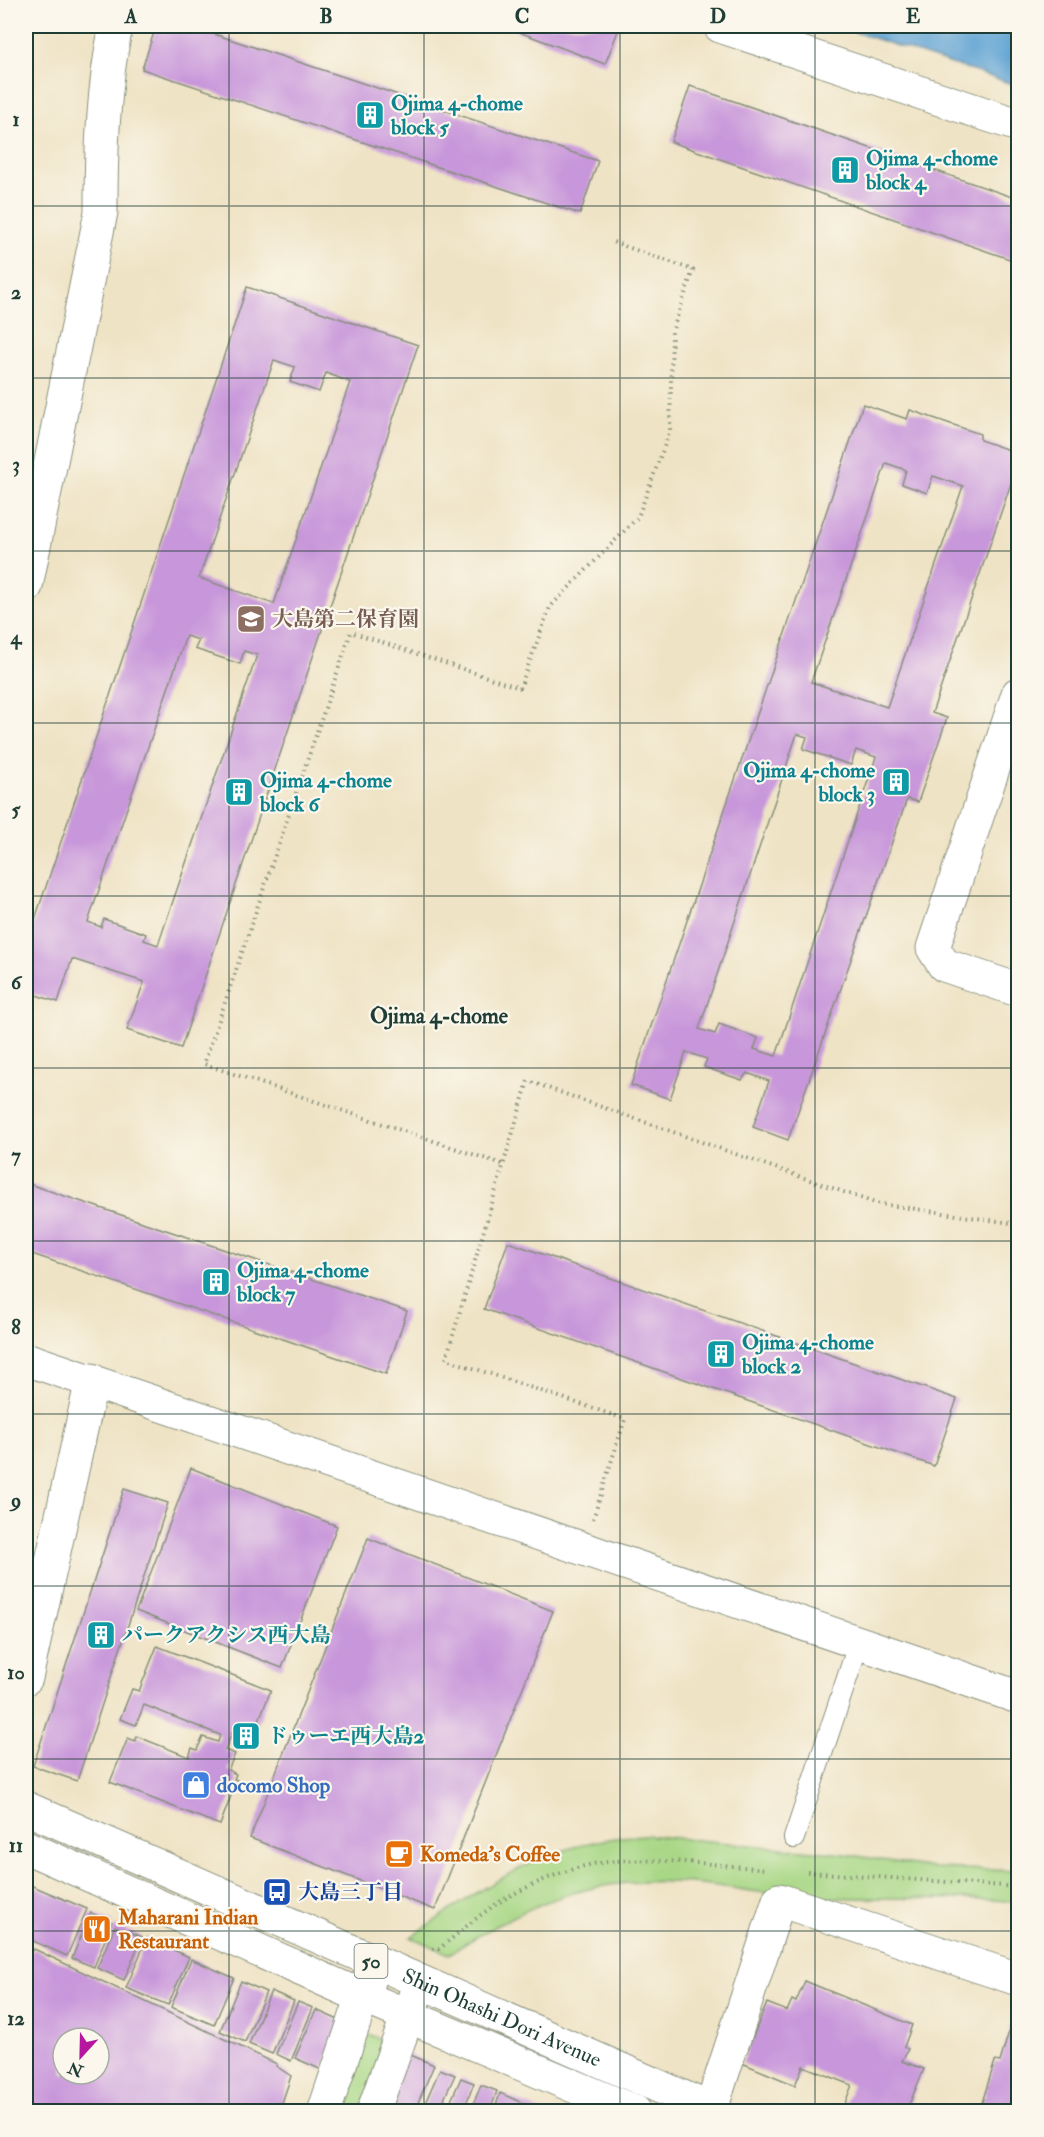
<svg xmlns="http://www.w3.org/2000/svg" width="1044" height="2137" font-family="'IM FELL Double Pica','Noto Serif JP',serif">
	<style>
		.green { fill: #a8d785; stroke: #648a5c; stroke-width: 1.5 }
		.water { fill: #5da2d3; stroke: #3e7084; stroke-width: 1.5 }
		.building { fill: #c896da; fill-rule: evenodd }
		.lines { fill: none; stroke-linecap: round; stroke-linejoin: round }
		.service-casing { stroke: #87907c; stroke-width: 22 }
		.minor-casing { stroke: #87907c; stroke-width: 35 }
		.primary-casing { stroke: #87907c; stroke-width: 35 }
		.path { stroke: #87907c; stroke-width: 4; stroke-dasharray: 1.5 4.5; stroke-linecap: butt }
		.service { stroke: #fff; stroke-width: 20 }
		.minor { stroke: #fff; stroke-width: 33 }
		.primary { stroke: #fff; stroke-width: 33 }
		.grid { fill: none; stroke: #1f3d34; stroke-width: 1.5; stroke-opacity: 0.55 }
		.labels { text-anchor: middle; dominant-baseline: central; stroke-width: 4.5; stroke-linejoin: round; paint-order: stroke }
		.shield { fill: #fbf7ec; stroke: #61756b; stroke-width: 1.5 }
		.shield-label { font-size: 20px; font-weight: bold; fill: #1f3d34 }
		.culture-label { font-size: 21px; font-weight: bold; fill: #0d838f; stroke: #fbf7ec; text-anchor: start }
		.education-label { font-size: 21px; font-weight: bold; fill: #785e54; stroke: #fbf7ec; text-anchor: start }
		.shop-label { font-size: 21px; font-weight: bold; fill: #366cbe; stroke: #fbf7ec; text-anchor: start }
		.food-label { font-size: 21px; font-weight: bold; fill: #c56008; stroke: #fbf7ec; text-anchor: start }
		.transit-label { font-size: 21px; font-weight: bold; fill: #164399; stroke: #fbf7ec; text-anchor: start }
		.street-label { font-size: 21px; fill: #1f3d34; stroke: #fbf7ec }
		.neighbourhood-label { font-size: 22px; font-weight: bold; fill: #1f3d34; stroke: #fbf7ec }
		.neatline { fill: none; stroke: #1f3d34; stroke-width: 2 }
		.grid-label { font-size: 20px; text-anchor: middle; font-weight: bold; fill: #1f3d34 }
	</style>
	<rect width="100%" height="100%" fill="#fbf7ec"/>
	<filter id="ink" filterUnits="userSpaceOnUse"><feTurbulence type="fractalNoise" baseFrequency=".0167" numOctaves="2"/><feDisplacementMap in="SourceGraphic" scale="12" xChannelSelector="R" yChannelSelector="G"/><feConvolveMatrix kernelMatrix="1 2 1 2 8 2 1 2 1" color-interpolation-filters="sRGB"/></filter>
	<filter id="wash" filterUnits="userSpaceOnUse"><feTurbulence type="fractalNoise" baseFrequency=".008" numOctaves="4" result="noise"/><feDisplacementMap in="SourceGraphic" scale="24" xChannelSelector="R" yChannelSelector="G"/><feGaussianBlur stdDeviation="1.35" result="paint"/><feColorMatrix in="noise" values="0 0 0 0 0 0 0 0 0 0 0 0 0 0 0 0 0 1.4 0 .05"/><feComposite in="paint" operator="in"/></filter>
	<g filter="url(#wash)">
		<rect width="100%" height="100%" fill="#efe3c5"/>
		<g class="green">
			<path d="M 645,1835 L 844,1854 L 933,1868 L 1018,1871 L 1018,1902 C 944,1895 870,1901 796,1896 C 761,1894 727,1886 692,1883 C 595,1874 529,1902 449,1954 L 411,1937 C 488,1884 549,1840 645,1835 Z"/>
			<path d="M 359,2030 L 387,2042 L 361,2111 L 332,2112 Z"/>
		</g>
		<path class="water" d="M 837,26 L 1018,26 L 1018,86 Z"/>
		<g id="blocks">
			<g class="building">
				<path d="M 156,26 L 190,26 L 598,161 L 580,214 L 142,69 Z"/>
				<path d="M 503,26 L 620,26 L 605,64 Z"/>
				<path d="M 690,86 L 1018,199 L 1018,262 L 671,142 Z"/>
				<path d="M 247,287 L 418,345 L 181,1048 L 127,1030 L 144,982 L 72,959 L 58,1002 L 26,992 L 26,946 ZM 274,360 L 295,367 L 290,382 L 319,392 L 326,373 L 350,382 L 274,604 L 199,578 ZM 186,636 L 199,640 L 195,649 L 240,664 L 244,651 L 257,655 L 158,945 L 144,940 L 146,934 L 104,919 L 101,927 L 88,922 Z"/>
				<path d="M 863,404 L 907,419 L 910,410 L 980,434 L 980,440 L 1018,453 L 1018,463 L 932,713 L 947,718 L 918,802 L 907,799 L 788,1140 L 753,1127 L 769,1081 L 747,1073 L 742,1080 L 704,1067 L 707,1059 L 686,1052 L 670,1099 L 631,1085 ZM 886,463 L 906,470 L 902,484 L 927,493 L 933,476 L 963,486 L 887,707 L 811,682 ZM 797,734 L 807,737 L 803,749 L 851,765 L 856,750 L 876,757 L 776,1056 L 754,1049 L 758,1038 L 719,1024 L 715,1034 L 699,1029 Z"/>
				<path d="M 26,1183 L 407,1311 L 386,1374 L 26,1252 Z"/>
				<path d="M 508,1242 L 957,1399 L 934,1466 L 484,1309 Z"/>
				<path d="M 191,1468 L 337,1526 L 282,1668 L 136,1611 Z"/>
				<path d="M 124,1489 L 168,1503 L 77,1781 L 33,1766 Z"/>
				<path d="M 368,1538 L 553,1611 L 435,1910 L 250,1838 Z"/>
				<path d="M 157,1646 L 271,1690 L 251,1740 L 232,1733 L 225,1750 L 235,1754 L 228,1770 L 236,1774 L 234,1779 L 237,1780 L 220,1825 L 110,1782 L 128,1738 L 135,1741 L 136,1736 L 189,1757 L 192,1748 L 197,1750 L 203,1737 L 218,1742 L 220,1735 L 144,1705 L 136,1725 L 120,1719 L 132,1689 L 139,1691 Z"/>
				<path d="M 28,1884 L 87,1909 L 67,1956 L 26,1938 L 26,1890 Z"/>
				<path d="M 91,1913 L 112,1922 L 94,1967 L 72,1958 Z"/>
				<path d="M 115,1926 L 142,1937 L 124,1980 L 97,1968 Z"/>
				<path d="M 147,1938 L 189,1957 L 168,2005 L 126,1988 Z"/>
				<path d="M 34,1949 L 277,2064 L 276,2066 L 291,2076 L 282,2103 L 265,2103 L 262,2112 L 26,2112 L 26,1956 ZM 63,2038 L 99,2038 L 99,2074 L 63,2074 Z"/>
				<path d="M 191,1959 L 234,1978 L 214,2025 L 171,2007 Z"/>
				<path d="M 241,1981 L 266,1992 L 245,2042 L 220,2031 Z"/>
				<path d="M 805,1981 L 912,2025 L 904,2047 L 908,2049 L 902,2061 L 924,2069 L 906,2112 L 865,2112 L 845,2103 L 852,2085 L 803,2066 L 795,2085 L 742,2063 L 767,2003 L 787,2011 L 792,2000 L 796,2002 Z"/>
				<path d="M 271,1991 L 294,2001 L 272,2054 L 249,2044 Z"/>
				<path d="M 298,2002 L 313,2008 L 291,2061 L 276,2054 Z"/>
				<path d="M 1016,2008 L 1018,2009 L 1018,2112 L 979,2112 L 995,2061 L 1000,2062 Z"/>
				<path d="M 316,2010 L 343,2022 L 322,2070 L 295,2058 Z"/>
				<path d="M 406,2053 L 434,2065 L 414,2112 L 388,2112 Z"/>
				<path d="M 440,2069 L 455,2075 L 438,2112 L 421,2112 Z"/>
				<path d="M 461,2078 L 474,2083 L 463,2112 L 446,2112 Z"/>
				<path d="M 481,2085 L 497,2091 L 490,2112 L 470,2112 Z"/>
				<path d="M 500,2093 L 543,2112 L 494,2112 Z"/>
			</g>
		</g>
	</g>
	<g filter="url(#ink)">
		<use href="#blocks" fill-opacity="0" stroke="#87907c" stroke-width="1.5"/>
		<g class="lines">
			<g class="service-casing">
				<path id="service" d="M 794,1838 L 859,1642"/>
			</g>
			<g class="minor-casing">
				<g id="minor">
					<path d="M 720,26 L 1018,125"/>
					<path d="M 26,586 L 101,212 C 101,150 103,87 116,26"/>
					<path d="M 1018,694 L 933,948 L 944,965 L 1018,990"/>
					<path d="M 26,1359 L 1018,1697"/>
					<path d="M 26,1678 L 92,1380"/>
					<path d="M 711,2109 L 779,1900 L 1018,1979"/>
					<path d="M 324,2112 L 374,1963"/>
					<path d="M 373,2112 L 420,1982"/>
				</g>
			</g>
			<g class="primary-casing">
				<g id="primary">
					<path id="s1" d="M 26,1808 L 717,2112"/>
					<path d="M 26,1847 L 361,1996 L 635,2112"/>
				</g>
			</g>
			<g class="path">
				<path d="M 502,1164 L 204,1064 L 351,632 L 520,688 L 550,607 L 638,517 L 670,431 L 672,332 L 693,270 L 610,241"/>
				<path d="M 593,1519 L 625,1419 L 446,1359 L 528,1081 L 875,1203 L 1018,1224"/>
				<path d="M 807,1872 L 1018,1887"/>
				<path d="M 432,1949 L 439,1949 C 461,1931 483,1911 508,1897 C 534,1883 564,1870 593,1864 C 643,1855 716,1865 766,1869"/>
			</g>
			<use href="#service" class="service"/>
			<use href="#minor" class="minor"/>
			<use href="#primary" class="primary"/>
		</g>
	</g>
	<path class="grid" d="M 229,26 L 229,2112M 424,26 L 424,2112M 620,26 L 620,2112M 815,26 L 815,2112M 26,206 L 1018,206M 26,378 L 1018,378M 26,551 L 1018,551M 26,723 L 1018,723M 26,896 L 1018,896M 26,1068 L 1018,1068M 26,1241 L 1018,1241M 26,1414 L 1018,1414M 26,1586 L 1018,1586M 26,1759 L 1018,1759M 26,1931 L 1018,1931"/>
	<defs>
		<g id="building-square" transform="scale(1.5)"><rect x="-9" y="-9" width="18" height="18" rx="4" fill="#0f9aa8" stroke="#fbf7ec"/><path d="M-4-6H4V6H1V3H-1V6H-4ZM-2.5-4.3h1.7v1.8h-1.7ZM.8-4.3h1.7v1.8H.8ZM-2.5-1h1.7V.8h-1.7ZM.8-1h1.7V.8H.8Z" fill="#fff"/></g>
		<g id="school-square" transform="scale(1.5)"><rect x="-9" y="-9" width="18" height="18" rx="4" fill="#8d6e63" stroke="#fbf7ec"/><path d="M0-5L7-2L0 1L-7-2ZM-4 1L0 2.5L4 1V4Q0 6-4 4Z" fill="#fff"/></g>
		<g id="shop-square" transform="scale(1.5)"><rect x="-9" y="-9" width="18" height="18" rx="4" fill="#3f7fe0" stroke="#fbf7ec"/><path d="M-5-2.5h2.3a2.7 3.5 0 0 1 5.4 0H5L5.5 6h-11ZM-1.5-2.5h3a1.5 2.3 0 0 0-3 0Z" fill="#fff"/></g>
		<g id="cafe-square" transform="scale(1.5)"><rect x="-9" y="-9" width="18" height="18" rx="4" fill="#e8710a" stroke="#fbf7ec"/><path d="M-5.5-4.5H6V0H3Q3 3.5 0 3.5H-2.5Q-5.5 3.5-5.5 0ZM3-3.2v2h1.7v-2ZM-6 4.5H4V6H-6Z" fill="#fff"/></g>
		<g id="bus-square" transform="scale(1.5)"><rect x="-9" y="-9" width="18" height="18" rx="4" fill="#1a4fb4" stroke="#fbf7ec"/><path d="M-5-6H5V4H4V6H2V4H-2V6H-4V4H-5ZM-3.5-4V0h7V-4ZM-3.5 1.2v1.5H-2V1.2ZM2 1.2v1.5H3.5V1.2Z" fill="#fff"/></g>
		<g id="restaurant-square" transform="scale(1.5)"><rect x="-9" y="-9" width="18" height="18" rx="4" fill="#e8710a" stroke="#fbf7ec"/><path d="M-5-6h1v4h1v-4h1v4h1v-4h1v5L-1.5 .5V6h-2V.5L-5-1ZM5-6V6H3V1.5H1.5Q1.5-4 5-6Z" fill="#fff"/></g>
	</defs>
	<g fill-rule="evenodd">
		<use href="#building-square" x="370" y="115"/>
		<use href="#building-square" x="845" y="170"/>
		<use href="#school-square" x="251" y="619"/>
		<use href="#building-square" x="896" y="782"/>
		<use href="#building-square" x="239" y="792"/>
		<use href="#building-square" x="216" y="1282"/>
		<use href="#building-square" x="721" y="1354"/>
		<use href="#building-square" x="101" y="1635"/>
		<use href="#building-square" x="246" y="1736"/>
		<use href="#shop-square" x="196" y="1785"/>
		<use href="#cafe-square" x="399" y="1854"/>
		<use href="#bus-square" x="277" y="1892"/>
		<use href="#restaurant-square" x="97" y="1929"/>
	</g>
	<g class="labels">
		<rect class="shield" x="354.5" y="1944" width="33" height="34" rx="4.5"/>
		<g class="shield-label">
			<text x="371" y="1961">50</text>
		</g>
		<g class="culture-label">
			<text x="391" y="103">Ojima 4-chome<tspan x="391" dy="24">block 5</tspan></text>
			<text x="866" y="158">Ojima 4-chome<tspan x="866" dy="24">block 4</tspan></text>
			<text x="875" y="770" text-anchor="end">Ojima 4-chome<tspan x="875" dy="24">block 3</tspan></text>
			<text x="260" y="780">Ojima 4-chome<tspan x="260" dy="24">block 6</tspan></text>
			<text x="237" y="1270">Ojima 4-chome<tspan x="237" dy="24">block 7</tspan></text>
			<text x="742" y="1342">Ojima 4-chome<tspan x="742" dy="24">block 2</tspan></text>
			<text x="122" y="1635">パークアクシス西大島</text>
			<text x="267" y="1736">ドゥーエ西大島2</text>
		</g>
		<g class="education-label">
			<text x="272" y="619">大島第二保育園</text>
		</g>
		<g class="shop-label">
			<text x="217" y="1785">docomo Shop</text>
		</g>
		<g class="food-label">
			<text x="420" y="1854">Komeda's Coffee</text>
			<text x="118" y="1917">Maharani Indian<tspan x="118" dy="24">Restaurant</tspan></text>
		</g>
		<g class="transit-label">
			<text x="298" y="1892">大島三丁目</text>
		</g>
		<g class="street-label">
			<text stroke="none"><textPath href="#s1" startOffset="520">Shin Ohashi Dori Avenue</textPath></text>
		</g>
		<g class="neighbourhood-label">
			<text x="439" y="1016">Ojima 4-chome</text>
		</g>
	</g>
	<rect width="1044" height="2137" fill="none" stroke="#fbf7ec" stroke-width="66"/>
	<g transform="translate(81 2056) rotate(202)"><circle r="28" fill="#fbf7ec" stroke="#a3ada2" stroke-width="1.5"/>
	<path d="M0-4.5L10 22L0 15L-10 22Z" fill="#b5179e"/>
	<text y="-9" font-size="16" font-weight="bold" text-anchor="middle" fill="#1f3d34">N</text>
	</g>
	<rect x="33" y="33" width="978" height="2071" class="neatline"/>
	<g class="grid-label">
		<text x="131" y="23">A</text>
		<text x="326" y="23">B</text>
		<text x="522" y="23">C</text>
		<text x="718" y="23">D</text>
		<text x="913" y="23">E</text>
		<text x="16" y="126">1</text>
		<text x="16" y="299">2</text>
		<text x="16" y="471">3</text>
		<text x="16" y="644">4</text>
		<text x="16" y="816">5</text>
		<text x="16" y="989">6</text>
		<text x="16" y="1162">7</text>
		<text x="16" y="1334">8</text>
		<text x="16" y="1507">9</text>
		<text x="16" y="1679">10</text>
		<text x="16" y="1852">11</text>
		<text x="16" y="2025">12</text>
	</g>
</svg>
